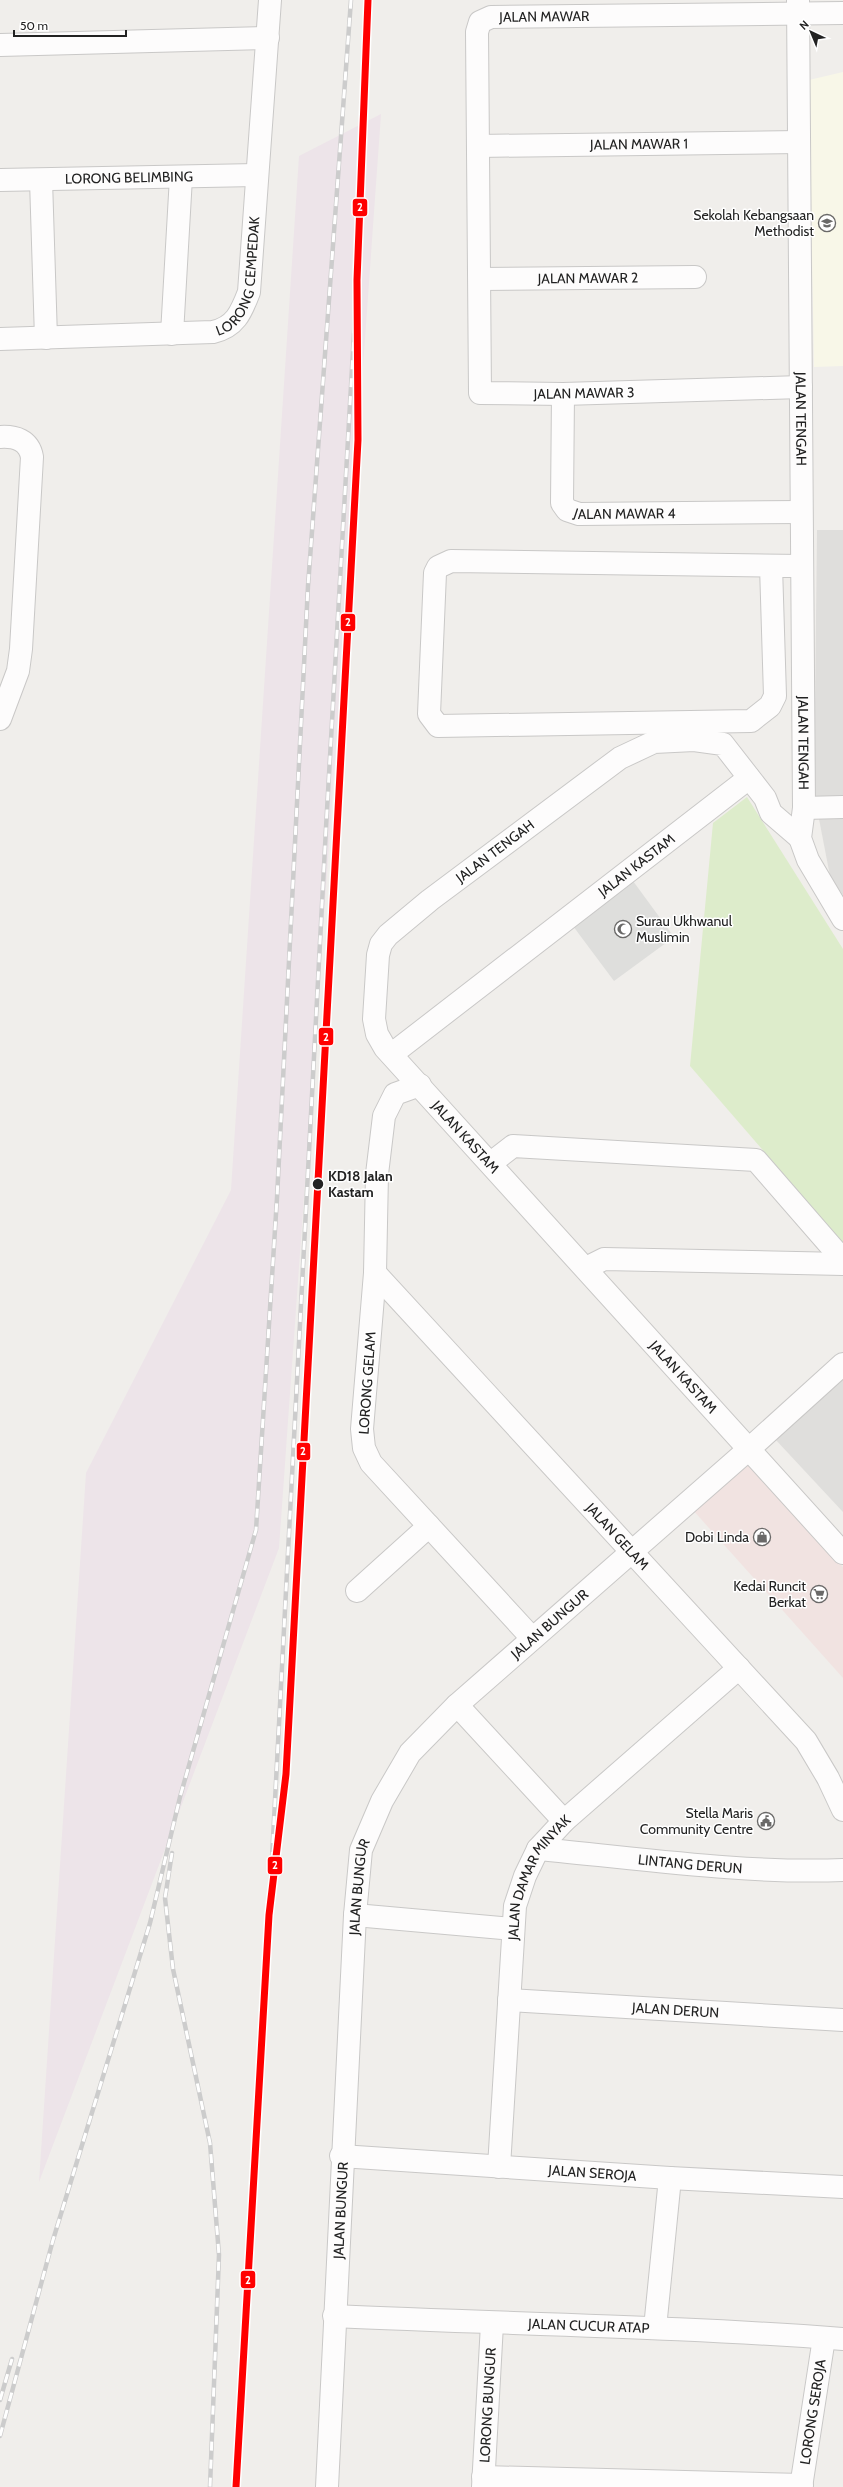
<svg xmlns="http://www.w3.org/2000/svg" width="843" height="2487" font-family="Cabin,sans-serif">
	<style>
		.residential { fill: #dfdedc }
		.commercial { fill: #f1e3e1 }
		.industrial { fill: #ede4e9 }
		.education { fill: #f8f7e8 }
		.religious { fill: #dededc }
		.grass { fill: #ddeccb }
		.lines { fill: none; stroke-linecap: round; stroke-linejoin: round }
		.minor-casing { stroke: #c9c8c7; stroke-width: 24 }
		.minor { stroke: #fdfcfc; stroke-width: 22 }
		.rail-casing { stroke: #ccc; stroke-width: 4.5 }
		.rail { stroke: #fff; stroke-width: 3; stroke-dasharray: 9; stroke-linecap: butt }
		.rail-1-casing { stroke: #fff; stroke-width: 10 }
		.rail-1 { stroke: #f00; stroke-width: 7 }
		.stop-dot { fill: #222; stroke: #fff; stroke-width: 1.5 }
		.labels { text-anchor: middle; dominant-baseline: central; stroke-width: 3; stroke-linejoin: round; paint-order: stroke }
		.street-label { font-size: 14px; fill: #222; stroke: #fff }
		.poi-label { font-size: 14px; fill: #222; stroke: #fff; text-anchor: end }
		.stop-label { font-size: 14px; font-weight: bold; fill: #222; stroke: #fff; text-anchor: start }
		.line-badge { stroke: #fff; stroke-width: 1.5 }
		.badge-label { font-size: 11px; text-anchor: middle; font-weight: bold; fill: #fff }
	</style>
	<rect width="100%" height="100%" fill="#f0eeeb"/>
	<g class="residential">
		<path d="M 817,530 L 843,530 L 843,895 L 830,876 L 814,793 Z"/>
		<path d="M 843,1380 L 843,1512 L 775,1439 Z"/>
	</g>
	<path class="commercial" d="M 747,1461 L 843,1567 L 843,1678 L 692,1509 Z"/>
	<path class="industrial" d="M 381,114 L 279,1548 L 39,2182 L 86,1473 L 231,1190 L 299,156 Z"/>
	<path class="education" d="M 843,72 L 843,366 L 814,367 L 809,80 Z"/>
	<path class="religious" d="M 633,881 L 674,937 L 614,981 L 573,926 Z"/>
	<path class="grass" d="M 747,797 L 843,949 L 843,1243 L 690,1066 L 713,823 Z"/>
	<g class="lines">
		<g class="minor-casing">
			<g id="minor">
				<path id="s1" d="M 798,0 L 804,808 L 800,838 L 808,860 L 843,919"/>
				<path d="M 0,45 L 268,38"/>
				<path id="s2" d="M 478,146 L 799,142"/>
				<path id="s3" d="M 0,180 L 257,175"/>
				<path d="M 41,180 L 46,338"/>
				<path id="s4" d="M 480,279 L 695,277"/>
				<path d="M 172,334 L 181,177"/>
				<path id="s5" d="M 0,339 L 213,332 C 235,327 241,313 249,292 L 270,0"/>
				<path id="s6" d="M 801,387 L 563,394 L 480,393 L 477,32 L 480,22 L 491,17 L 843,13"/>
				<path id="s7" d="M 563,394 L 562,503 L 567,510 L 579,514 L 801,512"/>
				<path d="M 0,437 C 15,436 29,440 32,457 L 21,649 L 18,671 L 0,719"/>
				<path d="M 771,566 L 775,696 L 770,706 L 751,721 L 438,726 L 429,714 L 435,573 L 438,567 L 451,561 L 801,566"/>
				<path d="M 804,808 L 843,807"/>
				<path id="s8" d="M 800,838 L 771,813 L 765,798 L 723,744 L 694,740 L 654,742 L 620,758 L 430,900 L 388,935 L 381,944 L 378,955 L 374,1019 L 377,1034 L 385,1048 L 843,1553"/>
				<path id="s9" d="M 392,1054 L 749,778"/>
				<path d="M 420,1085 L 395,1094 L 384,1116 L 377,1174 L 375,1273 L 362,1429 L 364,1448 L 371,1463 L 532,1638"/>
				<path d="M 491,1163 L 513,1146 L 756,1160 L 843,1260"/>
				<path d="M 586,1268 L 604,1259 L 843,1264"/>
				<path id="s10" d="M 375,1273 L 806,1741 L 828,1778 L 843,1810"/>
				<path d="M 357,1591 L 429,1526"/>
				<path d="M 457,1705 L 564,1821"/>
				<path id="s11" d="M 538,1849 C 637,1858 745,1874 843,1870"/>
				<path d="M 355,1915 L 513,1929"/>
				<path id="s12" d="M 509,2000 L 843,2020"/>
				<path id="s13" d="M 341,2156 L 670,2178 L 843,2187"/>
				<path id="s14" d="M 499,2167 L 515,1906 L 525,1876 L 538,1849 L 564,1821 L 739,1668"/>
				<path id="s15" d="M 334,2316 C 504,2324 674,2326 843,2339"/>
				<path d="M 655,2328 L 670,2178"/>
				<path d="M 483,2477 L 802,2485"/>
				<path id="s16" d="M 327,2487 L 355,1915 L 361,1850 L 382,1801 L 410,1753 L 457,1705 L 749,1449 L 843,1364"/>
				<path id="s17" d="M 483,2487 L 492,2324"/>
				<path id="s18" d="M 801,2487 L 824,2338"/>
			</g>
		</g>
		<use href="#minor" class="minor"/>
		<g class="rail-casing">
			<g id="rail">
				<path d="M 172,1853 L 165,1898 L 173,1969 L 210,2143 L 219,2255 L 210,2487"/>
				<path d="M 269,1915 L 326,828 L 357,280"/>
				<path d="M 0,2400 L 12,2359"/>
				<path d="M 0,2436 L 53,2240 L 150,1923 L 180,1797 L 256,1530 L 277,1198 L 308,586 L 351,0"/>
			</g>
		</g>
		<use href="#rail" class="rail"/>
		<g class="rail-1-casing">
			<path id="rail-1" d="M 236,2487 L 269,1915 L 286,1774 L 358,440 L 357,280 L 368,0"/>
		</g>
		<use href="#rail-1" class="rail-1"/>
	</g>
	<defs>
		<g id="school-ring" transform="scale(0.9)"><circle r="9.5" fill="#fff" stroke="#6a6968" stroke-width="1.5"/><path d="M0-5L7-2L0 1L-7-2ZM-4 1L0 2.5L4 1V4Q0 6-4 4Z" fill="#6a6968"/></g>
		<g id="mosque-ring" transform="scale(0.9)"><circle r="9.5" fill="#fff" stroke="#6a6968" stroke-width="1.5"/><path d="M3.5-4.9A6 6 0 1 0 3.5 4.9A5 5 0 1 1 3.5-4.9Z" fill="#6a6968"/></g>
		<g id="shop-ring" transform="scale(0.9)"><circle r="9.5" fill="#fff" stroke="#6a6968" stroke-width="1.5"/><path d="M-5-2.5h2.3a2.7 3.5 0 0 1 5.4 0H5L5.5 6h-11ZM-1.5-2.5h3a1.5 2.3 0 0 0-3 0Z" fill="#6a6968"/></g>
		<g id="supermarket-ring" transform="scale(0.9)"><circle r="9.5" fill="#fff" stroke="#6a6968" stroke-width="1.5"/><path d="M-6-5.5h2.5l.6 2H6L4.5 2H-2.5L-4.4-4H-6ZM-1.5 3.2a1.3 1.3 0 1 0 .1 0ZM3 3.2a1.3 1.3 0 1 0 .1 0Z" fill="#6a6968"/></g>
		<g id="civic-ring" transform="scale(0.9)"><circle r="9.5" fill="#fff" stroke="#6a6968" stroke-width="1.5"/><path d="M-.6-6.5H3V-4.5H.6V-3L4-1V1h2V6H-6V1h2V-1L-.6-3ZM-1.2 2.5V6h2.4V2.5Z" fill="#6a6968"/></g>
	</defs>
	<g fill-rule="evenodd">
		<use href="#school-ring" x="827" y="223"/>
		<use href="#mosque-ring" x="623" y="929"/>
		<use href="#shop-ring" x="762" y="1537"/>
		<use href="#supermarket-ring" x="819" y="1594"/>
		<use href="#civic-ring" x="766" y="1821"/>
	</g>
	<circle class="stop-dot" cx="318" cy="1184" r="6"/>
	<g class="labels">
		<g class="street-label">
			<text stroke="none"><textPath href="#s6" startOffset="758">JALAN MAWAR</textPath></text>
			<text stroke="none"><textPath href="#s2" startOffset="161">JALAN MAWAR 1</textPath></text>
			<text stroke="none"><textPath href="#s3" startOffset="129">LORONG BELIMBING</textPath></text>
			<text stroke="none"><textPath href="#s5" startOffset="281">LORONG CEMPEDAK</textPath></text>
			<text stroke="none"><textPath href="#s4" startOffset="108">JALAN MAWAR 2</textPath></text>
			<text transform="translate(584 393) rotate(-1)">JALAN MAWAR 3</text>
			<text stroke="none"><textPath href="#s1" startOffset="419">JALAN TENGAH</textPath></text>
			<text stroke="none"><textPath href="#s7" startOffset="176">JALAN MAWAR 4</textPath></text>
			<text stroke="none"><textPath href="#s1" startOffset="743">JALAN TENGAH</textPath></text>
			<text transform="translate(495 851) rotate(-37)">JALAN TENGAH</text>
			<text stroke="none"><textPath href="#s9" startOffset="309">JALAN KASTAM</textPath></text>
			<text stroke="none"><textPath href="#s8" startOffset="760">JALAN KASTAM</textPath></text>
			<text stroke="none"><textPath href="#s8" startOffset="1084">JALAN KASTAM</textPath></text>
			<text transform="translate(367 1383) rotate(-86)">LORONG GELAM</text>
			<text stroke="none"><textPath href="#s10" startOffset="358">JALAN GELAM</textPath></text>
			<text stroke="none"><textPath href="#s16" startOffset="937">JALAN BUNGUR</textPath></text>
			<text stroke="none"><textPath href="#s11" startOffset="153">LINTANG DERUN</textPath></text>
			<text stroke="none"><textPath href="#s14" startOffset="297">JALAN DAMAR MINYAK</textPath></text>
			<text stroke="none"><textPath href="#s16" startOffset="601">JALAN BUNGUR</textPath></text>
			<text stroke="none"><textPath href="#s12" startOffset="167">JALAN DERUN</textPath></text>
			<text stroke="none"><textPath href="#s13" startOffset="252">JALAN SEROJA</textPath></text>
			<text stroke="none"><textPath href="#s16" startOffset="277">JALAN BUNGUR</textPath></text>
			<text stroke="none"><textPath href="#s15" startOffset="255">JALAN CUCUR ATAP</textPath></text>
			<text stroke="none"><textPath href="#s17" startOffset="82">LORONG BUNGUR</textPath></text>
			<text stroke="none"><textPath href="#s18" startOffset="76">LORONG SEROJA</textPath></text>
		</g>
		<g class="poi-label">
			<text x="814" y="215">Sekolah Kebangsaan<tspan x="814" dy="16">Methodist</tspan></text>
			<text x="636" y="921" text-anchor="start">Surau Ukhwanul<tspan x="636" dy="16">Muslimin</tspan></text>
			<text x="749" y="1537">Dobi Linda</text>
			<text x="806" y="1586">Kedai Runcit<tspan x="806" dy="16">Berkat</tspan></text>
			<text x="753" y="1813">Stella Maris<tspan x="753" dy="16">Community Centre</tspan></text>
		</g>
		<g class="stop-label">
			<text x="328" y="1176">KD18 Jalan<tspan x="328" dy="16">Kastam</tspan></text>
		</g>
	</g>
	<g class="line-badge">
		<rect x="352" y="198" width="16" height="19" rx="4" fill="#f00"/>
		<rect x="340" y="613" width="16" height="19" rx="4" fill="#f00"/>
		<rect x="318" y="1027" width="16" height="19" rx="4" fill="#f00"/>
		<rect x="296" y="1442" width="15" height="19" rx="4" fill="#f00"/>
		<rect x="267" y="1856" width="16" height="19" rx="4" fill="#f00"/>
		<rect x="240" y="2270" width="16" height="19" rx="4" fill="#f00"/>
	</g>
	<g class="badge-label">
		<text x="360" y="211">2</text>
		<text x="348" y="626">2</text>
		<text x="326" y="1041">2</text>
		<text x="303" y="1455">2</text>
		<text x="275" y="1869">2</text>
		<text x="248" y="2284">2</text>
	</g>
	<g transform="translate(811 32) rotate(316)" stroke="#ffffff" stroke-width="3" paint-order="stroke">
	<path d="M0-3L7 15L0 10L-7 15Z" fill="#222222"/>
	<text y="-6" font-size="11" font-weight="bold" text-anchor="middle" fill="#222222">N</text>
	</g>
	<path d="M14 30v6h112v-6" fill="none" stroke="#222222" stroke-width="2"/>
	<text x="20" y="30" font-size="12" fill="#222222" stroke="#ffffff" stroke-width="3" paint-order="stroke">50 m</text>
</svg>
